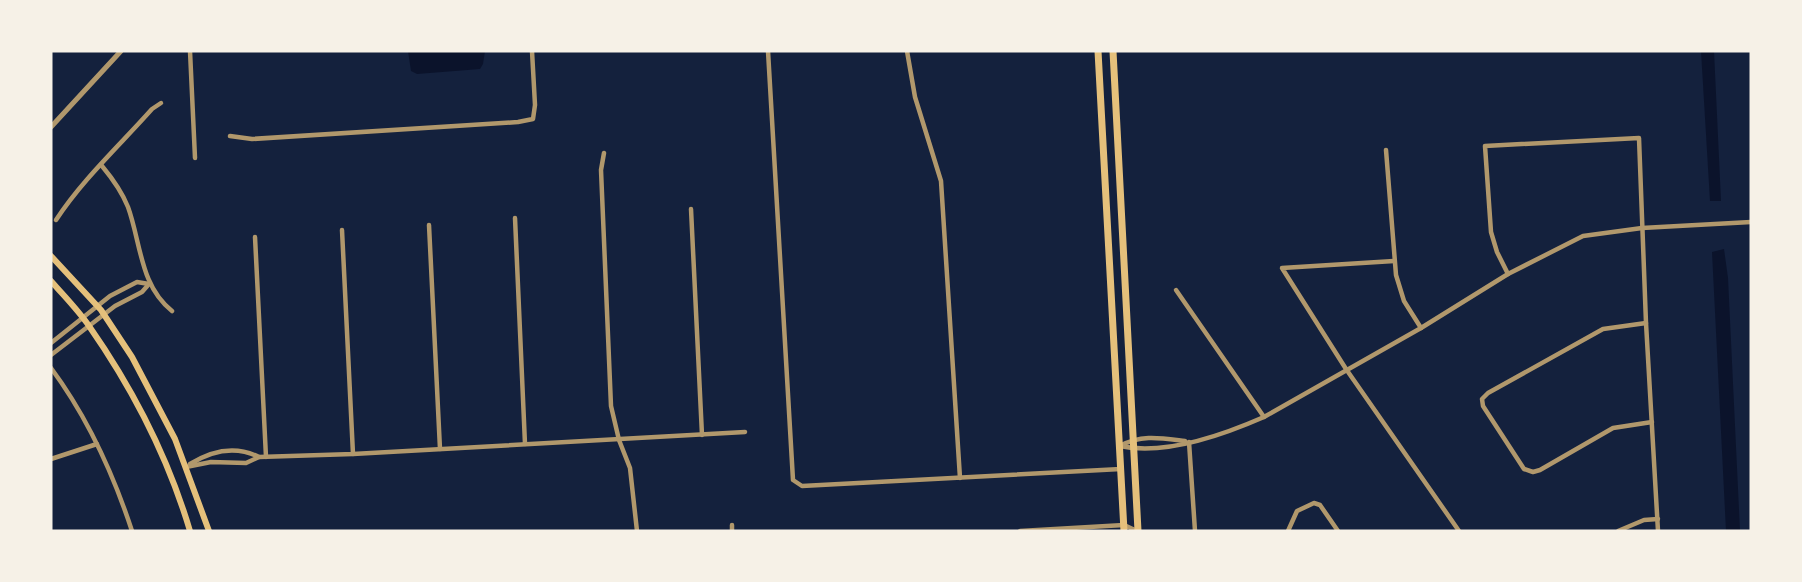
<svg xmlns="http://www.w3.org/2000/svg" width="1802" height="582" font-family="'Fira Sans Condensed',sans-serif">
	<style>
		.water { fill: #0b132b }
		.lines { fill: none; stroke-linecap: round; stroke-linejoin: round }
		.minor { stroke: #b1986c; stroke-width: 4.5 }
		.tertiary { stroke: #b1986c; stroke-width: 5 }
		.secondary { stroke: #e5c07b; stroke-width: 6 }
		.primary { stroke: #e5c07b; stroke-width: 7 }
	</style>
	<rect width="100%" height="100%" fill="#14213d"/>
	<g class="water">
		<path d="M 408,51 L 485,51 L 483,64 L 480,69 L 417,74 L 411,71 Z"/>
		<path d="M 1701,51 L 1714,51 L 1721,201 L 1710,201 Z"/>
		<path d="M 1724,249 L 1728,278 L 1740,531 L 1726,531 L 1712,252 Z"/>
	</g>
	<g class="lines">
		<g class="minor">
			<path d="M 190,51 L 195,158"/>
			<path d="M 768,51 L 793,480 L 802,486 L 1121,469"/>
			<path d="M 907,51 L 915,97 L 941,181 L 960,478"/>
			<path d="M 230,136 L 252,139 L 518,122 L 533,119 L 535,105 L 532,51"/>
			<path d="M 1386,150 L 1396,275 L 1404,301 L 1421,328"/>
			<path d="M 604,153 L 601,170 L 611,406 L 619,440 L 630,468 L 637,531"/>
			<path d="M 102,166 C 112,178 122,192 128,207 C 141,243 140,286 172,311"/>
			<path d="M 691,209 L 702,435"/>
			<path d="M 515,218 L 525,444"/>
			<path d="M 56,220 C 82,180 120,145 152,109 L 161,103"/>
			<path d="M 429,225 L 440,449"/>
			<path d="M 342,230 L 353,454"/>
			<path d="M 255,237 L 266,457"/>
			<path d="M 1394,261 L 1282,268 L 1346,369 L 1459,531"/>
			<path d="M 1508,274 L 1497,252 L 1491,232 L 1485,146 L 1639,138 L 1646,323 L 1658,531"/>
			<path d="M 1176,290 L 1264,417"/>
			<path d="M 1646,323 L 1603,329 L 1488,393 L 1482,399 L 1483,406 L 1524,469 L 1533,472 L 1540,470 L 1613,428 L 1652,422"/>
			<path d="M 51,343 L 110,296 L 137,282 L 149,284 L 142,292 L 115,306 L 51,355"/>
			<path d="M 51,368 C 88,418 113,473 132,531"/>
			<path d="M 1189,442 L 1195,531"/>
			<path d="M 1120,446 C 1165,456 1223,435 1264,417 L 1421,328 L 1508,274 L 1583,236 L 1642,228 L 1751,222"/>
			<path d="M 1120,446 C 1141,434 1161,438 1185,441"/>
			<path d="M 51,459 L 97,444"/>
			<path d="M 190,464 C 211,451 235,445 259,457"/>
			<path d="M 186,467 L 211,462 L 246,463 L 259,457 L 353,454 L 745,432"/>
			<path d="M 732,525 L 732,531"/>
			<path d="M 1020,531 L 1124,525 L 1137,531"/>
			<path d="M 1288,531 L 1297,511 L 1314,503 L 1320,505 L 1338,531"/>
			<path d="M 1618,531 L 1644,520 L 1658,519"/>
		</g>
		<path class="tertiary" d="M 51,127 L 121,51"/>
		<g class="secondary">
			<path d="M 51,256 L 101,310 L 132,357 L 175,439 L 209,531"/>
			<path d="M 51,281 C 64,296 78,310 89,326 C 133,389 168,457 190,531"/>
		</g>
		<g class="primary">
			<path d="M 1098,51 L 1124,531"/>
			<path d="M 1113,51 L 1138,531"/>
		</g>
	</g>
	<rect width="1802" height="582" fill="none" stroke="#f6f1e7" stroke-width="105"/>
</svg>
